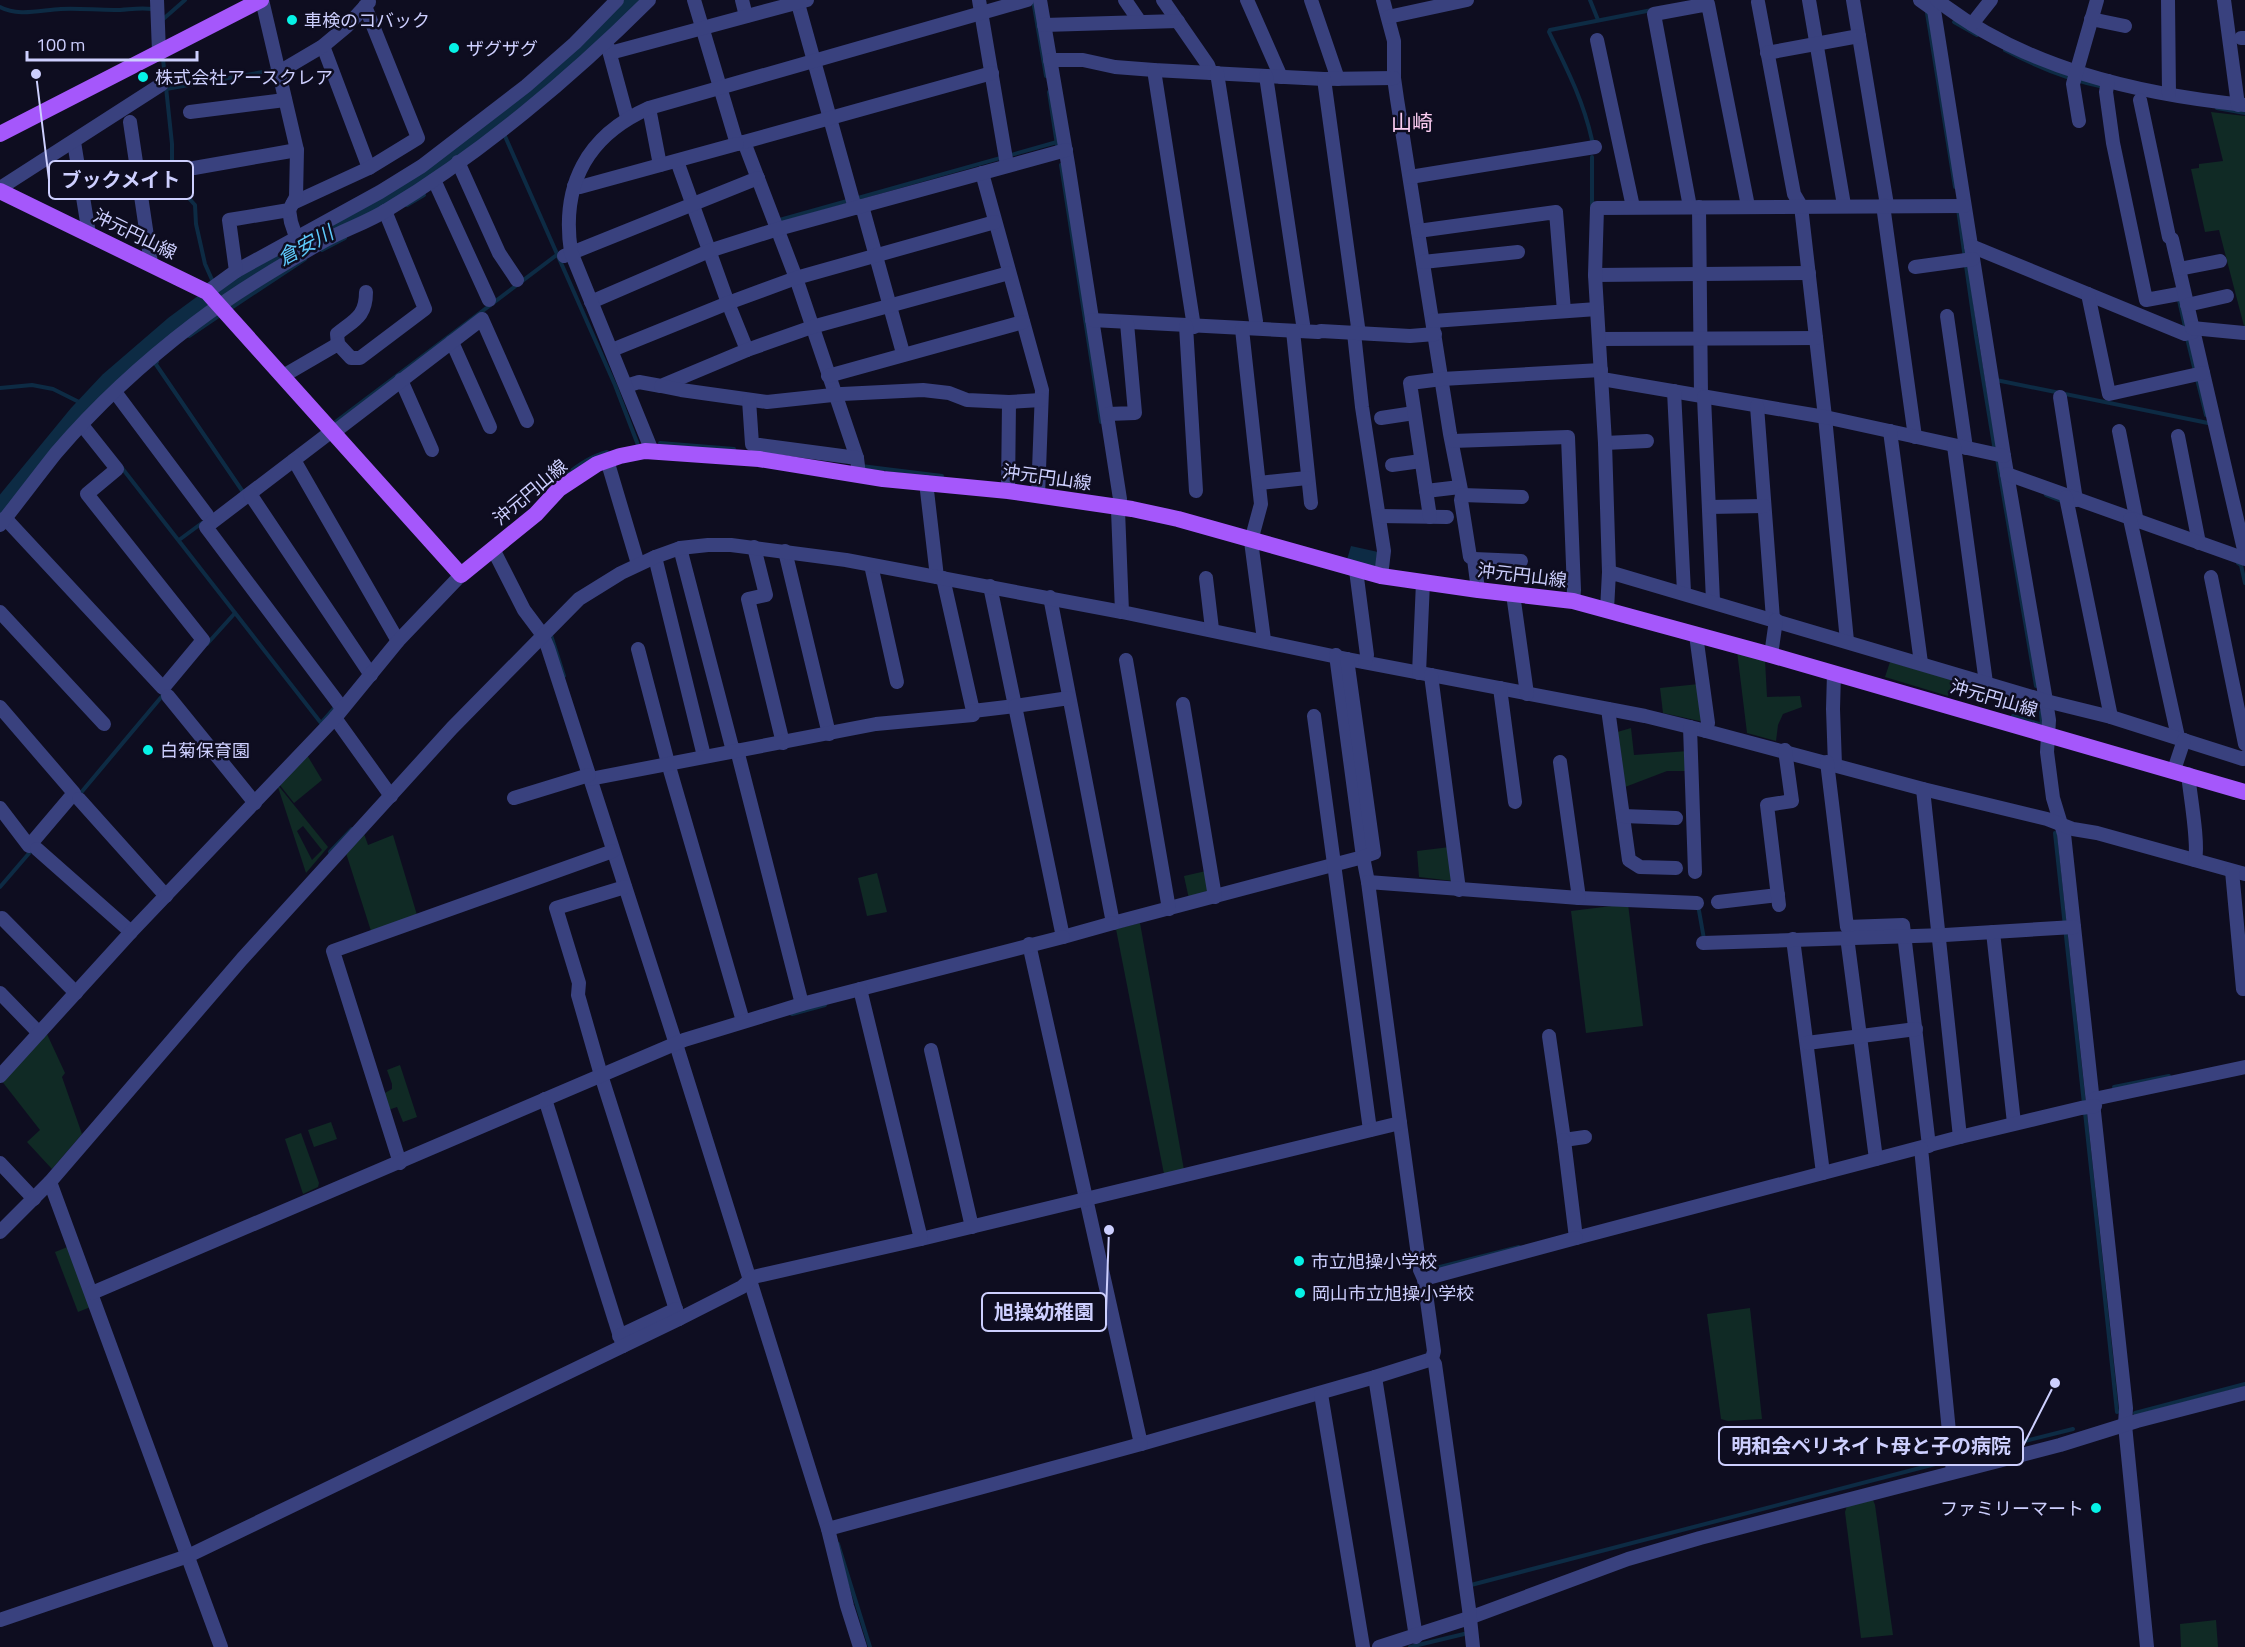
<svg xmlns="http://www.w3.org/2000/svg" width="2245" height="1647" font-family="'Titillium Web','Noto Sans JP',sans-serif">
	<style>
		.green { fill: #102a25; fill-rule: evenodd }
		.water { fill: #0d2b44 }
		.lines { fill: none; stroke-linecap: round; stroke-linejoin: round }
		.stream { stroke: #0d2b44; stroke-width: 4 }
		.river { stroke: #0d2b44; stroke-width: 21 }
		.minor { stroke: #39417e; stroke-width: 14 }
		.major { stroke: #a557fb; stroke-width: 16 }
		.poi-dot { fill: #06f2e6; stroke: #0e0d20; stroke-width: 2 }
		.labels { text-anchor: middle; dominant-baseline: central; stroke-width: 5; stroke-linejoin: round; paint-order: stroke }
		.poi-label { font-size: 18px; fill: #cdcffe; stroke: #0e0d20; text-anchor: start }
		.street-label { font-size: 18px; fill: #cdcffe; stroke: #0e0d20 }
		.water-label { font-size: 20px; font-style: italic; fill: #5ecafb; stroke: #0e0d20 }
		.quarter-label { font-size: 21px; fill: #fecff4; stroke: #0e0d20 }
		.leader { fill: none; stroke: #cdcffe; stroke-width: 2 }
		.callout-dot { fill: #cdcffe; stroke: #0e0d20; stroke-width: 2 }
		.callout { fill: #0e0d20; stroke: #cdcffe; stroke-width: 2 }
		.callout-label { font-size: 20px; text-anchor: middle; font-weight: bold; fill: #cdcffe }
	</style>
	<rect width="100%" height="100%" fill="#0e0d20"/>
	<g class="green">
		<path d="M 2211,112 L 2245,116 L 2245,330 L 2219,230 L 2205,232 L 2191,169 L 2199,168 L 2199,164 L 2223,161 Z"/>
		<path d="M 1737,651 L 1765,660 L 1767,697 L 1800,696 L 1802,707 L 1783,714 L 1778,725 L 1776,741 L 1747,733 Z"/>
		<path d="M 1890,662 L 1953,680 L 1948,696 L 1885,677 Z"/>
		<path d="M 1699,684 L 1704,722 L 1663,713 L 1660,688 Z"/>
		<path d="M 1631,728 L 1634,755 L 1688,751 L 1689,771 L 1667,771 L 1625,787 L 1614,733 Z"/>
		<path d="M 307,755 L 322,780 L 294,803 L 279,784 Z"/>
		<path d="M 277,784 L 328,847 L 306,873 ZM 303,826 L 322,850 L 312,860 L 297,831 Z"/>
		<path d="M 363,831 L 368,845 L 393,835 L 417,915 L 371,931 L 345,850 Z"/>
		<path d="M 1450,847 L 1453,881 L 1419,877 L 1417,851 Z"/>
		<path d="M 1206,871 L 1209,890 L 1189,899 L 1184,876 Z"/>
		<path d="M 877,873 L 887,912 L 867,916 L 858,878 Z"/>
		<path d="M 1628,904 L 1643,1026 L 1586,1033 L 1571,911 Z"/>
		<path d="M 1140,923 L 1184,1170 L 1164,1174 L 1116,929 Z"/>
		<path d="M 46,1032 L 65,1073 L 62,1077 L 82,1134 L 52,1169 L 27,1142 L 40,1130 L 1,1080 Z"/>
		<path d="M 400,1065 L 417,1117 L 403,1122 L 397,1107 L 388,1110 L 383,1094 L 392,1089 L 392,1084 L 387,1070 Z"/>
		<path d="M 331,1122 L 337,1139 L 314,1147 L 308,1130 Z"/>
		<path d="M 301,1133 L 319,1183 L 318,1187 L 303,1194 L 285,1139 Z"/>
		<path d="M 70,1246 L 93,1306 L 78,1312 L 55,1252 Z"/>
		<path d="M 1750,1308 L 1762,1419 L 1728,1421 L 1721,1419 L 1707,1314 Z"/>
		<path d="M 1873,1500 L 1875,1505 L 1893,1635 L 1861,1638 L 1845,1512 L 1847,1506 Z"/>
		<path d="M 2216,1620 L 2218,1647 L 2181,1647 L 2180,1624 Z"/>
	</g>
	<path class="water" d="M 1351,546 L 1378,552 L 1377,570 L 1346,563 Z"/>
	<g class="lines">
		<g class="stream">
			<path d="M 1033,0 L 1046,76"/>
			<path d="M 1590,0 L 1598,20"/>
			<path d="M 0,7 C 18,17 41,10 61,9 C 78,8 96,10 114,10 C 127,10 139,7 152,9"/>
			<path d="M 1927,13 L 1955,187"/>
			<path d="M 161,21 L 185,0"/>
			<path d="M 1954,22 L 1977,35"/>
			<path d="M 2005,50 C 2037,67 2068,80 2104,87"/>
			<path d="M 163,59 L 172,144 L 172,177 L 175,183 L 195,205 L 196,224 L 205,264 L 213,282"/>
			<path d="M 166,89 L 274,70"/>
			<path d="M 1049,92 L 1057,145"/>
			<path d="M 2217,108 L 2245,113"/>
			<path d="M 504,134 L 615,385 L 638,445"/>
			<path d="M 1592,140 C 1583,100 1567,69 1549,32 L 1550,30 L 1652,10"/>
			<path d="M 1061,165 L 1101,422"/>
			<path d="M 407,205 L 424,195"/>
			<path d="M 1592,207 L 1592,157"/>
			<path d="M 1958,209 L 1976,336 L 1995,451"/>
			<path d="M 776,221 L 1057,142"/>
			<path d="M 322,250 L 345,238"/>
			<path d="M 2179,300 L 2186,331"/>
			<path d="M 231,308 L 305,259"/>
			<path d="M 189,336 L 220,315"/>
			<path d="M 2187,338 L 2195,371"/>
			<path d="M 157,362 L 155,363 L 243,492"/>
			<path d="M 2197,379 L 2206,415"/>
			<path d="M 1996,380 L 2208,423"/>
			<path d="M 0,388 L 32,385 L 53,389 L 87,406"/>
			<path d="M 334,423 L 558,254"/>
			<path d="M 660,443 L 734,449"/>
			<path d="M 1997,458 L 2036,686"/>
			<path d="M 861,466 L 942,476"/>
			<path d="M 122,468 L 321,723 L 336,706"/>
			<path d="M 565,476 C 578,465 591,456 607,452"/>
			<path d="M 2046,495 L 2064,502"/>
			<path d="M 179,540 L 202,523"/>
			<path d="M 2238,563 L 2241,565 L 2245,583"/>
			<path d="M 550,632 L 564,676"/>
			<path d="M 207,644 L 235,613"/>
			<path d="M 2013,716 L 2042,725 L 2041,712"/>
			<path d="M 79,795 L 163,695"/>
			<path d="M 2055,833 L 2084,1104"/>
			<path d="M 330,852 L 352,829"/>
			<path d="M 0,887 L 31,851"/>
			<path d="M 1698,905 L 1704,939"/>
			<path d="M 792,1014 L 825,1005"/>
			<path d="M 2114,1087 L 2169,1076"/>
			<path d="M 2085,1112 L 2117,1412"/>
			<path d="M 1432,1269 L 1519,1247"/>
			<path d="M 2135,1413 L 2245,1384"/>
			<path d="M 1961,1457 L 2073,1429"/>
			<path d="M 838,1544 L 870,1647"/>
			<path d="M 1471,1585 L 1943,1462"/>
			<path d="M 1410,1647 L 1464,1634"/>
		</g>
		<path class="river" d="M 0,511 L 79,415 L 110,382 L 175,326 L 221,292 L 309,240 L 384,200 L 445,159 L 525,99 L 630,0"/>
		<g class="minor">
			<path d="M 157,0 L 159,52"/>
			<path d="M 694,0 L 737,144 L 744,142 L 796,278 L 857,458 L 859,474"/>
			<path d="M 742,0 L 746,16"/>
			<path d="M 797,0 L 855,208"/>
			<path d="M 979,0 L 1007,165"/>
			<path d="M 1040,0 L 1068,164 L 1120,499 L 1118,510 L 1122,612 L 1347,659 L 1645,716 L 1706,731"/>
			<path d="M 1125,0 L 1140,22"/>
			<path d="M 1163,0 L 1208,65 L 1211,73"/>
			<path d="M 1247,0 L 1281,77"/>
			<path d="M 1311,0 L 1338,79"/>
			<path d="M 1383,0 L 1394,41 L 1394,78 L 1397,99 L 1450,434 L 1462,495 L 1461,500 L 1470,557 L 1474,559 L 1478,590"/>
			<path d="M 1809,0 L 1844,205"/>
			<path d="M 1853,0 L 1887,205"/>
			<path d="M 1920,0 L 1934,10"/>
			<path d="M 1934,0 L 1934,10 L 2004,456 L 2046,701 L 2049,720 L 2047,752 L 2053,798 L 2064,834 L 2126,1408 L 2125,1425 L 2147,1647"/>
			<path d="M 1937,0 C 2024,68 2137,94 2245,105"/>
			<path d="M 2168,0 L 2169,94"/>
			<path d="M 2224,0 L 2238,105"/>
			<path d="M 1758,2 L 1794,194 L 1801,206 L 1825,417 L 1847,641"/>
			<path d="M 1388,17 L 1467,0"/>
			<path d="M 2091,19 L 2125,26"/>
			<path d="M 1972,24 L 1991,0"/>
			<path d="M 1044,25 L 1178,21"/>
			<path d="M 2241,38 L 2245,38"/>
			<path d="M 1597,40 L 1633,207"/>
			<path d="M 323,46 L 369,168"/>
			<path d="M 608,47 L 627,117"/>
			<path d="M 610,53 L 807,0"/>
			<path d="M 1767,53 L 1859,36"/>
			<path d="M 1050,60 L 1083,60 L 1115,67 L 1154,70 L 1324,79 L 1394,78"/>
			<path d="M 1154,70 L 1194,327"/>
			<path d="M 279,72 L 323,46 L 347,26 L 369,2"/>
			<path d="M 1217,73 L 1256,321"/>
			<path d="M 1266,76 L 1303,324"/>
			<path d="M 1324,79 L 1358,327 L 1354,333 L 1362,407 L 1384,551 L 1381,576"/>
			<path d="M 2108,81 L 2106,92 L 2113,143 L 2146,300 L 2184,293"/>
			<path d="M 2140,100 L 2169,237 L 2172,239 L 2245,554"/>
			<path d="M 649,108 L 660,165"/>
			<path d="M 190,112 L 285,100"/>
			<path d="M 2079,121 L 2073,84 L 2097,0"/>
			<path d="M 130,122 L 151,263"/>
			<path d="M 74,142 L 89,234"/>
			<path d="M 744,142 L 992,73"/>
			<path d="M 677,161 L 728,303 L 747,350"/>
			<path d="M 458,162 L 499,253 L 517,280"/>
			<path d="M 194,168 L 297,150"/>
			<path d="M 982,173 L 1042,390 L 1038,496"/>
			<path d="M 1410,177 L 1595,147"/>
			<path d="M 434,180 L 489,300"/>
			<path d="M 574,186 L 580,187 L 737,144"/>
			<path d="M 0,188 L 162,84"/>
			<path d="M 293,203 L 369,168 L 418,138 L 365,6"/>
			<path d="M 1883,205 L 1915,437"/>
			<path d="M 862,206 L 903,353"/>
			<path d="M 1690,207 L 1654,14 L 1708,4 L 1748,206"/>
			<path d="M 1699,207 L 1701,396"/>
			<path d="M 289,210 L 291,222 L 296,237"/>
			<path d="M 1418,231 L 1556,212 L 1564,311"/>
			<path d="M 1971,246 L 2185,334 L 2193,332"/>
			<path d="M 564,256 L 758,178"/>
			<path d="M 1423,262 L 1518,252"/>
			<path d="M 1915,267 L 1973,259"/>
			<path d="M 2179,269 L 2220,261"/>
			<path d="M 236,271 L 380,192 L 422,166 L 526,86 L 575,43 L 617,0"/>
			<path d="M 1595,275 L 1809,273"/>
			<path d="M 207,292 L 236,271 L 229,220 L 289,210 L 296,197 L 297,150 L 262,0"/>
			<path d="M 2088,294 L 2109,394 L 2203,373"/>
			<path d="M 591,302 L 709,251 L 778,229 L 1066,150"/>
			<path d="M 2187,305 L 2227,296"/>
			<path d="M 1947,316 L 1966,448"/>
			<path d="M 1092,320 L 1318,332 L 1321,331 L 1410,336 L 1435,334"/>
			<path d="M 1433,321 L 1597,309"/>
			<path d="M 1186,326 L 1196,491"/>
			<path d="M 2192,328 L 2244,333"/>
			<path d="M 1242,329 L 1261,504 L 1251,541 L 1264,640"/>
			<path d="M 1293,331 L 1311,503"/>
			<path d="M 1599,339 L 1816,338"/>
			<path d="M 452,342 L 490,427"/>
			<path d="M 338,344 L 337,334 C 354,320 366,317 366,292"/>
			<path d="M 612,350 L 728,303 L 796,278 L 995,222"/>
			<path d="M 283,376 L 338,344 L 351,358 L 360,358 L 425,309 L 385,211"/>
			<path d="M 828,376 L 1023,322"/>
			<path d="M 1602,379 L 1825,417 L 2004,456"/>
			<path d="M 401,380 L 432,450"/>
			<path d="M 626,386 L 639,382 L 661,386 L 747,350 L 812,327 L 1009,273"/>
			<path d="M 661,386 L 681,390 L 767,402 L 842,394 L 923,390 L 949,393 L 967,400 L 1009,402 L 1041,400"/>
			<path d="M 1674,391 L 1684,592"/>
			<path d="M 115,392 L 207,515"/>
			<path d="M 1704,397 L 1713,601"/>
			<path d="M 2060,397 L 2076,500"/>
			<path d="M 749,400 L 752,444 L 857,458"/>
			<path d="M 1757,406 L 1773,619"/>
			<path d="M 1108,414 L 1135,413 L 1127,323"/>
			<path d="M 1381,418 L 1414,413"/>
			<path d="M 332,431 L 206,527 L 342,708"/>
			<path d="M 1890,431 L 1921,663"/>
			<path d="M 2119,431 L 2137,522"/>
			<path d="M 333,433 L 482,319 L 527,421"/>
			<path d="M 2178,436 L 2199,543"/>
			<path d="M 1452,441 L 1568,437 L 1574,590 L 1573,601"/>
			<path d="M 1605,443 L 1647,441"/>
			<path d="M 1954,446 L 1986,683"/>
			<path d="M 652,451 L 571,252 C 561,186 586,136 649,108 L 1027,0"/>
			<path d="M 294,460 L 398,641"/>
			<path d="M 607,460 L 638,564"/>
			<path d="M 1392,465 L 1421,461"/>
			<path d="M 2007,474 L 2245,559"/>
			<path d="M 926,482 L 937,577"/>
			<path d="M 1259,483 L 1307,478"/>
			<path d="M 1008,491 L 1009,402"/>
			<path d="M 1426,491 L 1460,487"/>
			<path d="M 250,494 L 371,675"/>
			<path d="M 1462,495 L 1522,497"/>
			<path d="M 2066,497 L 2111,717"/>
			<path d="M 1709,507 L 1764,506"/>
			<path d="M 1379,516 L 1447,517"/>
			<path d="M 1430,517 L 1410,383 L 1442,379 L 1601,370"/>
			<path d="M 5,518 L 163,688 L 203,640 L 87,494 L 117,469 L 82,425"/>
			<path d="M 2130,519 L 2178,737"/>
			<path d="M 0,525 C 19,501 37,477 56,453 C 97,405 145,361 195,323 C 236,292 281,265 326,240 C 346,229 368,222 387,210 C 480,154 572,77 649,0"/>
			<path d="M 754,547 L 766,595 L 748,599 L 783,743"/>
			<path d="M 680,548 L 733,751"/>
			<path d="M 493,549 L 524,610 L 542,634 L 548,648 L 676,1044 L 828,1529"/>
			<path d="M 785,551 L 829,734"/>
			<path d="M 655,557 L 704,756"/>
			<path d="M 1474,559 L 1521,561"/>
			<path d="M 871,565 L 897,682"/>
			<path d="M 1356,570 L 1367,655 L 1365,662"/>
			<path d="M 1609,572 L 1605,443 L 1595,275 L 1597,208 L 1964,206"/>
			<path d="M 2211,577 L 2245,744"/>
			<path d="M 943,578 L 973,711 L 1015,706 L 990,586"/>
			<path d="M 1206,578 L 1212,629"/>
			<path d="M 1513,594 L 1527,694"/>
			<path d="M 1050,597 L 1113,923 L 1363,857 L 1336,655"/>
			<path d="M 1607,610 L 1609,572 L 2046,701 L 2111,717 L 2243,759 L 2245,757"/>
			<path d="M 0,612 L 104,724"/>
			<path d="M 1696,635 L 1708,723 L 1706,731 L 1923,789 L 2047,819 L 2073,829 L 2097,833 L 2245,874"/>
			<path d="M 638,649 L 668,763 L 743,1021"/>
			<path d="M 1771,655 L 1776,620"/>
			<path d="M 1347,659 L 1374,853 L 1363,857 L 1368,882"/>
			<path d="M 1126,660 L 1169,909"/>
			<path d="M 1419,673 L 1423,582"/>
			<path d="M 1834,673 L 1833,709 L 1835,765"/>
			<path d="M 1431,675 L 1459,890"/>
			<path d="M 1500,688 L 1515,802"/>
			<path d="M 168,696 L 255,803"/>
			<path d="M 1069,698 L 1015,706 L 1063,937 L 1113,923"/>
			<path d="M 1183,704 L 1215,897"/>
			<path d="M 0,707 L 74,793 L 29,846 L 0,808"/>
			<path d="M 1608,709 L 1629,860 L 1640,867 L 1676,868"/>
			<path d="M 1314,716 L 1370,1130"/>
			<path d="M 335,718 L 391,796"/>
			<path d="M 1690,727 L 1695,872"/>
			<path d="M 737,750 L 802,1004"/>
			<path d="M 1560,762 L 1579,898 L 1697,903"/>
			<path d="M 1827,762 L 1847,927 L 1903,925 L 1929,1146"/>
			<path d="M 2174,770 L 2184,740"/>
			<path d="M 2188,774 C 2190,795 2199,843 2195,860"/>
			<path d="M 590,779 L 876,724 L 973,715 L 973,711"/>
			<path d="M 1923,789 L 1960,1137"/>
			<path d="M 514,798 L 589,775"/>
			<path d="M 79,799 L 166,896"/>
			<path d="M 1623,816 L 1676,818"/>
			<path d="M 37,849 L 131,932"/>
			<path d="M 2232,871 L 2243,989"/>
			<path d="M 625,887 L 556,908 L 579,983 L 578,995 L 601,1075 L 679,1319"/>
			<path d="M 1718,902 L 1778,895"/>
			<path d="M 1779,905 L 1767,805 L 1792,801 L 1785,750"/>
			<path d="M 2,918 L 76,993"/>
			<path d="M 1993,932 L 2014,1123"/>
			<path d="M 1847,937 L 1876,1159"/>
			<path d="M 1793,939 L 1823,1173"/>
			<path d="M 1703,943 L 1945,935 L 2074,927"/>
			<path d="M 1029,944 L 1141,1444 L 1375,1377"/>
			<path d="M 0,993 L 39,1033"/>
			<path d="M 1549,1036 L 1564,1140 L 1585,1137"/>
			<path d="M 1807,1043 L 1916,1029"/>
			<path d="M 931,1050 L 972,1227"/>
			<path d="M 0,1076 L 131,932 L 335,718 L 398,641 L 461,575"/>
			<path d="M 545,1099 L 623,1346"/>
			<path d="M 2094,1099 L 2245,1067"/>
			<path d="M 1400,1123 L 1420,1270 L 1424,1279"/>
			<path d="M 1564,1140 L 1576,1238 L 1960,1137 L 2081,1108 L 2095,1106"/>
			<path d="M 1921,1148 L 1953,1472"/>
			<path d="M 0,1163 L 34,1199"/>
			<path d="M 400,1163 L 333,951 L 613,851"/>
			<path d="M 50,1182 L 221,1647"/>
			<path d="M 0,1232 L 50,1182 L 242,959 L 452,728 L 579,599 L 621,573 L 655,557 L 680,548 L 708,545 L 731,545 L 846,560 L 1122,612"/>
			<path d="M 921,1239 L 1400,1123 L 1368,882 L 1579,898"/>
			<path d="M 92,1293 L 684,1040 L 802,1004 L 1063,937"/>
			<path d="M 619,1336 L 676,1309"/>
			<path d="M 1321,1394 L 1363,1647"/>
			<path d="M 0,1620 L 188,1556 L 679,1319 L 742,1287 L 753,1277 L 921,1239 L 860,989"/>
			<path d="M 1416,1637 L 1375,1377 L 1432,1359"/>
			<path d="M 860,1647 L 847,1606 L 828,1529 L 1141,1444"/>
			<path d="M 1379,1647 L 1469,1618 L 1628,1559 L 1700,1538 L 2060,1445 L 2137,1421 L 2245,1393"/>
			<path d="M 1473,1647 L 1469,1609 L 1435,1364 L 1432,1359 L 1434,1351 L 1424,1279 L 1576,1238"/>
		</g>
		<g class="major">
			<path d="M 0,134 L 261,0"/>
			<path d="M 0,191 L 207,292 L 461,575 L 536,514 L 559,489 L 597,464 L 620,456 L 645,451 L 759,459 L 883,479 L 1008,491 L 1132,509 L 1178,519 L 1381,576 L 1478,590 L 1573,601 L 1771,655 L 2245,792"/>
		</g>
	</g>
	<g class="poi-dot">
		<circle cx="292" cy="20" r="6"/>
		<circle cx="454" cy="48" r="6"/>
		<circle cx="143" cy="77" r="6"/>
		<circle cx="148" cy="750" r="6"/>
		<circle cx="1299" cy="1261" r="6"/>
		<circle cx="1300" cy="1293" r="6"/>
		<circle cx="2096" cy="1508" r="6"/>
	</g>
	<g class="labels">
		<g class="poi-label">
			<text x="304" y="20">車検のコバック</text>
			<text x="466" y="48">ザグザグ</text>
			<text x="155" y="77">株式会社アースクレア</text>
			<text x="160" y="750">白菊保育園</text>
			<text x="1311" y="1261">市立旭操小学校</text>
			<text x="1312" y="1293">岡山市立旭操小学校</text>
			<text x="2084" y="1508" text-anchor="end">ファミリーマート</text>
		</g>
		<g class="street-label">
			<text transform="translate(135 234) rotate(26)">沖元円山線</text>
			<text transform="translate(1047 477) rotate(8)">沖元円山線</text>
			<text transform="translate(530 492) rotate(-40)">沖元円山線</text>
			<text transform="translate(1522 575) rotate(7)">沖元円山線</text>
			<text transform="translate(1994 698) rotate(16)">沖元円山線</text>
		</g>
		<g class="water-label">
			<text transform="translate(305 245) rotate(-29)">倉安川</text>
		</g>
		<g class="quarter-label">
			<text x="1412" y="122">山崎</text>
		</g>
	</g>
	<path class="leader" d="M36 74L49 180M1109 1230L1106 1312M2055 1383L2023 1446"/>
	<g class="callout-dot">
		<circle cx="36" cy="74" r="6"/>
		<circle cx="1109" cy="1230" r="6"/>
		<circle cx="2055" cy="1383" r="6"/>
	</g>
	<g class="callout">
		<rect x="49" y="161" width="144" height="38" rx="6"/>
		<rect x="982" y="1293" width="124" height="38" rx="6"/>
		<rect x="1719" y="1427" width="304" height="38" rx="6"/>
	</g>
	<g class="callout-label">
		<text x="121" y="187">ブックメイト</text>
		<text x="1044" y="1319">旭操幼稚園</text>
		<text x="1871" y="1453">明和会ペリネイト母と子の病院</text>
	</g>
	<path d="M27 51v9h170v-9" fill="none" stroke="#cdcffe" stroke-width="3"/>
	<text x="36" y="51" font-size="18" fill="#cdcffe" stroke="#0e0d20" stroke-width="4.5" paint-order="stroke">100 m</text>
</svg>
